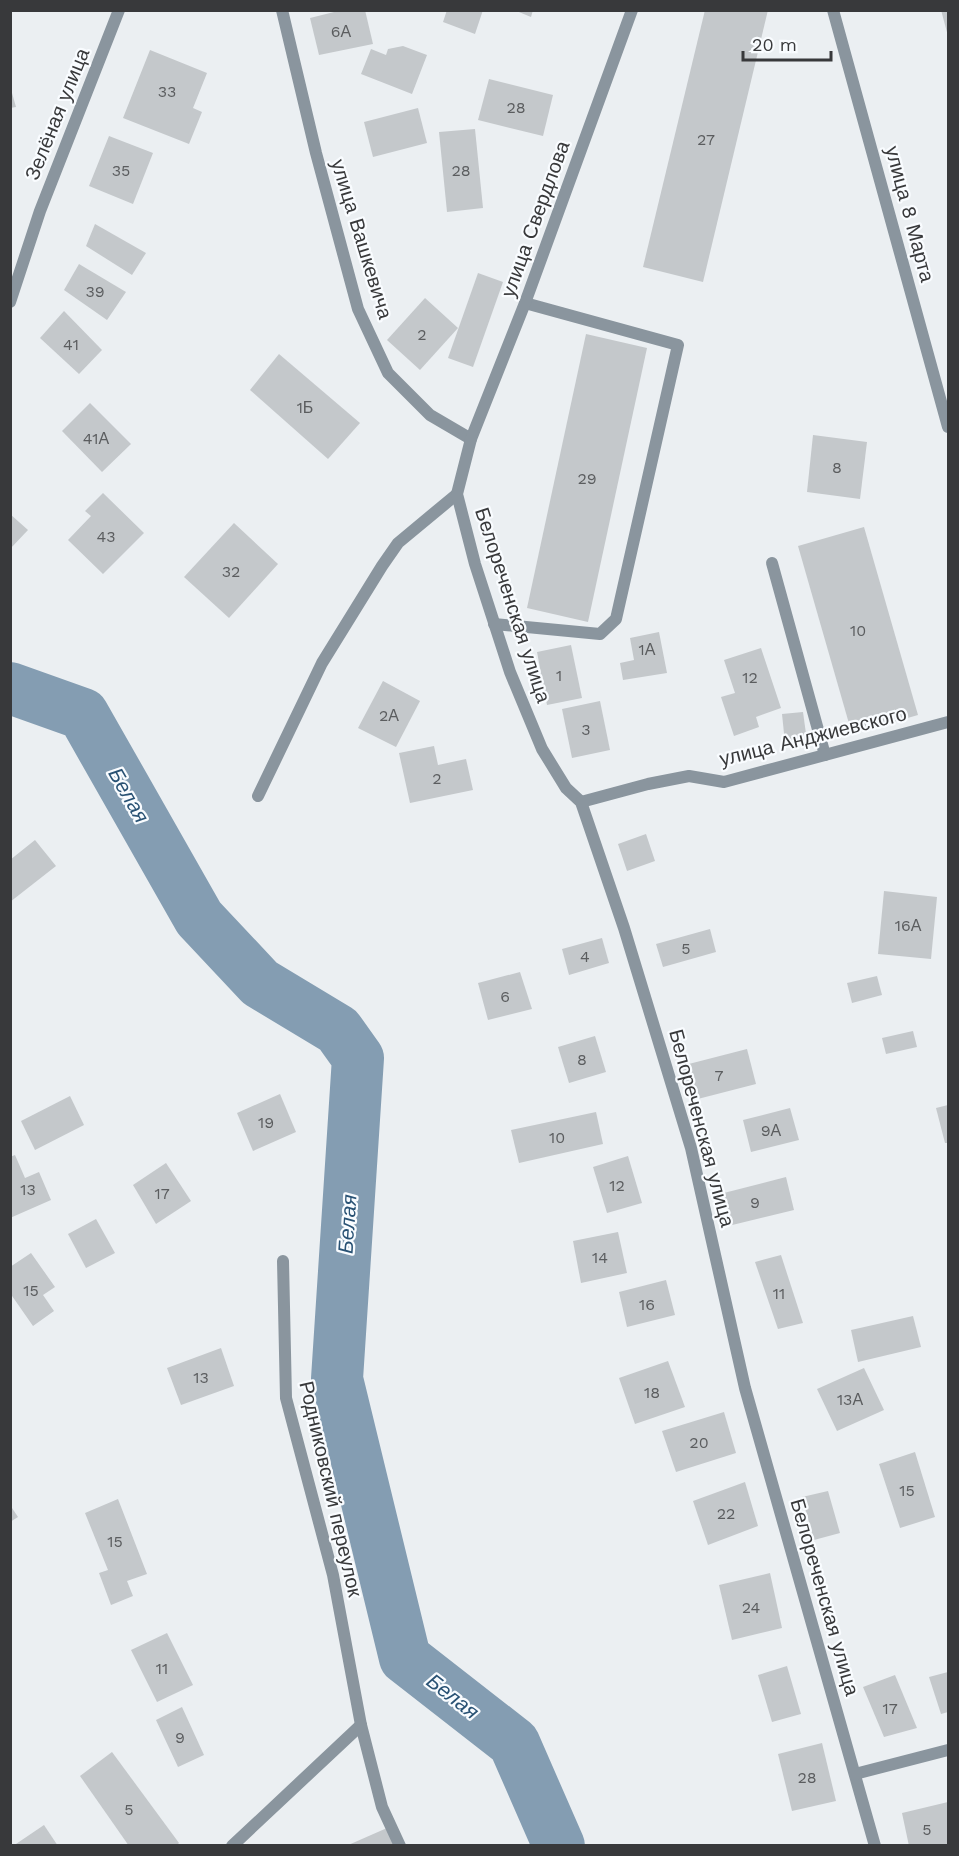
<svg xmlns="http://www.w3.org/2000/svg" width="959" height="1856" font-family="'Work Sans',sans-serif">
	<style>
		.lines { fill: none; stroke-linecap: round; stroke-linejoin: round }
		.river { stroke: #849db2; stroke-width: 52 }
		.building { fill: #c4c8cb }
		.lane { stroke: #8a959e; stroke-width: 12 }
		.street { stroke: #8a959e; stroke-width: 12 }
		.labels { text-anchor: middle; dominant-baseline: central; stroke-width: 4.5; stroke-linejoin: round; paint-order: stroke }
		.number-label { font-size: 16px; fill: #5b5d5f }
		.street-label { font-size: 20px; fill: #38393b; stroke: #f9fcff }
		.water-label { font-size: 21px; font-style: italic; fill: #295274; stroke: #f9fcff }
	</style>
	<rect width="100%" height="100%" fill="#ebeff2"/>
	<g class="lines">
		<path class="river" d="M 10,688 L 83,714 L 199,918 L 260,983 L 338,1030 L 358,1058 L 337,1379 L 405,1658 L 514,1743 L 559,1846"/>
	</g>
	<g class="building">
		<path d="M 342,10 L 365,10 L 373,44 L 319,55 L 310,18 Z"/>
		<path d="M 447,10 L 483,10 L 475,34 L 443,22 Z"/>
		<path d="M 514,10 L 533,10 L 531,17 Z"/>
		<path d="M 705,10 L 768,10 L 703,282 L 643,267 Z"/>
		<path d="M 941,10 L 948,10 L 948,36 Z"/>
		<path d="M 403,46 L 427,55 L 412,94 L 361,74 L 371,49 L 386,55 L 388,49 Z"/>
		<path d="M 150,50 L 207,73 L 193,108 L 202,112 L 189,144 L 123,118 Z"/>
		<path d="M 489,79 L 553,95 L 543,136 L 478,120 Z"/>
		<path d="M 10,86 L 16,107 L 10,108 Z"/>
		<path d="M 418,108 L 427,143 L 373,157 L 364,122 Z"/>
		<path d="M 475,129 L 483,208 L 447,212 L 439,132 Z"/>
		<path d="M 109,136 L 153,153 L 133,204 L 89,186 Z"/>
		<path d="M 95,224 L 146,253 L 132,275 L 86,246 Z"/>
		<path d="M 79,264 L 126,292 L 107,320 L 64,290 Z"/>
		<path d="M 478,273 L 503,282 L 473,367 L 448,358 Z"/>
		<path d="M 425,298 L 458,328 L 420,370 L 387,340 Z"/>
		<path d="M 64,311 L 102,350 L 79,374 L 40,338 Z"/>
		<path d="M 586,334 L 647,348 L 588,622 L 527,608 Z"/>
		<path d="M 279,354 L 360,423 L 328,459 L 250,390 Z"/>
		<path d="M 90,403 L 131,444 L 102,472 L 62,431 Z"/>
		<path d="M 813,435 L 867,442 L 860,499 L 807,492 Z"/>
		<path d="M 103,493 L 144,533 L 103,574 L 68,540 L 91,516 L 85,511 Z"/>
		<path d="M 10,514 L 28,530 L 10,549 Z"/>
		<path d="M 234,523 L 278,564 L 229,618 L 184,577 Z"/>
		<path d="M 864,527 L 918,715 L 852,734 L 798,546 Z"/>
		<path d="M 659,632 L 667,673 L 623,680 L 620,663 L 634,660 L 630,638 Z"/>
		<path d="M 571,645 L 582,698 L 547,705 L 537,652 Z"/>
		<path d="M 761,648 L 781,708 L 756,717 L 759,727 L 734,736 L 721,697 L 735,693 L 724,660 Z"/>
		<path d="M 383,681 L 420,701 L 396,747 L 358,728 Z"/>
		<path d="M 600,701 L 610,750 L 572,758 L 562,709 Z"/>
		<path d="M 803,712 L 807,741 L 785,743 L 782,714 Z"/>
		<path d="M 434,746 L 438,765 L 466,759 L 473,790 L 410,803 L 399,753 Z"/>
		<path d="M 646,834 L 655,861 L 627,871 L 618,844 Z"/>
		<path d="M 35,840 L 56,866 L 10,902 L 10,860 Z"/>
		<path d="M 884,891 L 937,897 L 931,959 L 878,954 Z"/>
		<path d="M 710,929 L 716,952 L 663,967 L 656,944 Z"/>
		<path d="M 602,938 L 609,963 L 569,975 L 562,949 Z"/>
		<path d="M 520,972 L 532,1009 L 488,1020 L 478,983 Z"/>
		<path d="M 877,976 L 882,995 L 852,1003 L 847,983 Z"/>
		<path d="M 913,1031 L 917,1047 L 886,1054 L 882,1038 Z"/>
		<path d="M 595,1036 L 606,1072 L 569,1083 L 558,1047 Z"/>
		<path d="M 747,1049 L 756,1084 L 690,1101 L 681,1066 Z"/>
		<path d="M 280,1094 L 296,1132 L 253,1151 L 237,1113 Z"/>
		<path d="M 70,1096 L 84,1125 L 35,1150 L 21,1121 Z"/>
		<path d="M 948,1105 L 948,1143 L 945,1143 L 936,1108 Z"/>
		<path d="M 790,1108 L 799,1140 L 751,1152 L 743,1120 Z"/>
		<path d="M 596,1112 L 603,1144 L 519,1163 L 511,1130 Z"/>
		<path d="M 15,1155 L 25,1178 L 39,1172 L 51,1200 L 10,1218 L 10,1157 Z"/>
		<path d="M 628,1156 L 642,1203 L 607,1213 L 593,1167 Z"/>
		<path d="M 166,1163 L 191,1201 L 156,1224 L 133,1185 Z"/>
		<path d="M 786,1177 L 794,1210 L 724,1227 L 716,1195 Z"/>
		<path d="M 96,1219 L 115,1253 L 86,1268 L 68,1234 Z"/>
		<path d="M 618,1232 L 627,1273 L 581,1283 L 573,1241 Z"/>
		<path d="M 31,1253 L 55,1287 L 43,1295 L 54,1311 L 33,1326 L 10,1293 L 10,1267 Z"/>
		<path d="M 781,1255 L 803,1323 L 778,1329 L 755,1262 Z"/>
		<path d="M 666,1280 L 675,1315 L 627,1327 L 619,1292 Z"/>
		<path d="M 913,1316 L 921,1347 L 858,1362 L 851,1330 Z"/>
		<path d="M 221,1348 L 234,1386 L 181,1405 L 167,1368 Z"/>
		<path d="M 668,1361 L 685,1407 L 635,1424 L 619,1378 Z"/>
		<path d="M 864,1368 L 884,1410 L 837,1431 L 817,1389 Z"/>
		<path d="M 724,1412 L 736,1453 L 676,1472 L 662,1431 Z"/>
		<path d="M 915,1452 L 935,1517 L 900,1528 L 879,1464 Z"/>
		<path d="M 745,1482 L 758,1526 L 708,1545 L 693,1501 Z"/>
		<path d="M 828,1491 L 840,1533 L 814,1540 L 802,1497 Z"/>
		<path d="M 118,1499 L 147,1574 L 127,1581 L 133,1596 L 111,1605 L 99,1573 L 108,1570 L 85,1513 Z"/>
		<path d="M 10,1505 L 18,1517 L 10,1522 Z"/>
		<path d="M 770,1573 L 782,1628 L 732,1640 L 719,1585 Z"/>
		<path d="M 167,1633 L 193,1685 L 157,1702 L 131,1650 Z"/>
		<path d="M 787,1666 L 801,1714 L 772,1722 L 758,1675 Z"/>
		<path d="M 948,1672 L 948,1712 L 941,1714 L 929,1677 Z"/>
		<path d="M 895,1675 L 917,1728 L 884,1737 L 863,1687 Z"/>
		<path d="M 182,1707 L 204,1755 L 178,1767 L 156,1720 Z"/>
		<path d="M 822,1743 L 836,1801 L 792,1811 L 778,1754 Z"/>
		<path d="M 112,1752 L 179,1843 L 176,1846 L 129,1846 L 80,1776 Z"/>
		<path d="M 948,1802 L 948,1846 L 909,1846 L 902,1813 Z"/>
		<path d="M 44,1825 L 58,1846 L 13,1846 Z"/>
		<path d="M 387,1828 L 395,1846 L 346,1846 Z"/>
	</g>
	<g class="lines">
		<g class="lane">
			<path d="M 772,563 L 825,755"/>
			<path d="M 494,624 L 600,634 L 616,619 L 678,345 L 525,303"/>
			<path d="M 258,796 L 322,663 L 382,566 L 398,543 L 457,494"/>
		</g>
		<g class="street">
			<path d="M 282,10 L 316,153 L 358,309 L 388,373 L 430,415 L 471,439"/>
			<path d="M 632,10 L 525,303 L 471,439 L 457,494 L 475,564 L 510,672 L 542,749 L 566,788 L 581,802 L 624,928 L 691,1148 L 745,1388 L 875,1846"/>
			<path d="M 833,10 L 948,427"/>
			<path d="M 10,302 L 40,211 L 119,10"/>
			<path d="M 581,802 L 648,784 L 689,776 L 724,782 L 948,722"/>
			<path d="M 283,1261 L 286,1398 L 333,1575 L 361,1725 L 382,1807 L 400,1846"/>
			<path d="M 855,1774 L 948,1750"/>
			<path d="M 232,1846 L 361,1725"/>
		</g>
	</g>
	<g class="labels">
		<g class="number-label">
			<text x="341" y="31">6А</text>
			<text x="167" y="91">33</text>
			<text x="516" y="107">28</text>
			<text x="706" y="139">27</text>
			<text x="121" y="170">35</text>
			<text x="461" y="170">28</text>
			<text x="95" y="291">39</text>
			<text x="422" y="334">2</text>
			<text x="71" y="344">41</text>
			<text x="305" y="407">1Б</text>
			<text x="96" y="438">41А</text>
			<text x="837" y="467">8</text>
			<text x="587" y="478">29</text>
			<text x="106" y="536">43</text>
			<text x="231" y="571">32</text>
			<text x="858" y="630">10</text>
			<text x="647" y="649">1А</text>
			<text x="559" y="675">1</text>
			<text x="750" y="677">12</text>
			<text x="389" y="715">2А</text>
			<text x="586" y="729">3</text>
			<text x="437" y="778">2</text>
			<text x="908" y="925">16А</text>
			<text x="686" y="948">5</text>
			<text x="585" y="956">4</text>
			<text x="505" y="996">6</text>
			<text x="582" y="1059">8</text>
			<text x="719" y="1075">7</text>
			<text x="266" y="1122">19</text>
			<text x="771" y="1130">9А</text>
			<text x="557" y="1137">10</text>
			<text x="617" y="1185">12</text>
			<text x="28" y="1189">13</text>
			<text x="162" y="1193">17</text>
			<text x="755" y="1202">9</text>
			<text x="600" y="1257">14</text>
			<text x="31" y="1290">15</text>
			<text x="779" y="1293">11</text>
			<text x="647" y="1304">16</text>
			<text x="201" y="1377">13</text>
			<text x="652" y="1392">18</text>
			<text x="850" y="1399">13А</text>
			<text x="699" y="1442">20</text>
			<text x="907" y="1490">15</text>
			<text x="726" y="1513">22</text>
			<text x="115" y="1541">15</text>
			<text x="751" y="1607">24</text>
			<text x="162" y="1668">11</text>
			<text x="890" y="1708">17</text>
			<text x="180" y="1737">9</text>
			<text x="807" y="1777">28</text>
			<text x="129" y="1809">5</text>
			<text x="927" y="1829">5</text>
		</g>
		<g class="street-label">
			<text transform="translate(57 114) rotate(-68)">Зелёная улица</text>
			<text transform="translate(910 214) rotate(75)">улица 8 Марта</text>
			<text transform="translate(535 219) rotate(-70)">улица Свердлова</text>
			<text transform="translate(362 239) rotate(73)">улица Вашкевича</text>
			<text transform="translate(513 605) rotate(72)">Белореченская улица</text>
			<text transform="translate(813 736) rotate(-14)">улица Анджиевского</text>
			<text transform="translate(702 1128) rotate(75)">Белореченская улица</text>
			<text transform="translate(331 1489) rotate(77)">Родниковский переулок</text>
			<text transform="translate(825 1597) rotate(74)">Белореченская улица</text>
		</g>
		<g class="water-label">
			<text transform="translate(129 795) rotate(60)">Белая</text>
			<text transform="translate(347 1224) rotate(-86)">Белая</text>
			<text transform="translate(453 1696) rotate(38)">Белая</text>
		</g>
	</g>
	<rect width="959" height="1856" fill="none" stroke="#38393b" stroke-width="24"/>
	<path d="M743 51v9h88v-9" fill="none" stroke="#38393b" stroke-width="3"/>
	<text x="752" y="51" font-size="18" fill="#38393b" stroke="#f9fcff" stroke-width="4.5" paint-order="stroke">20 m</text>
</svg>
